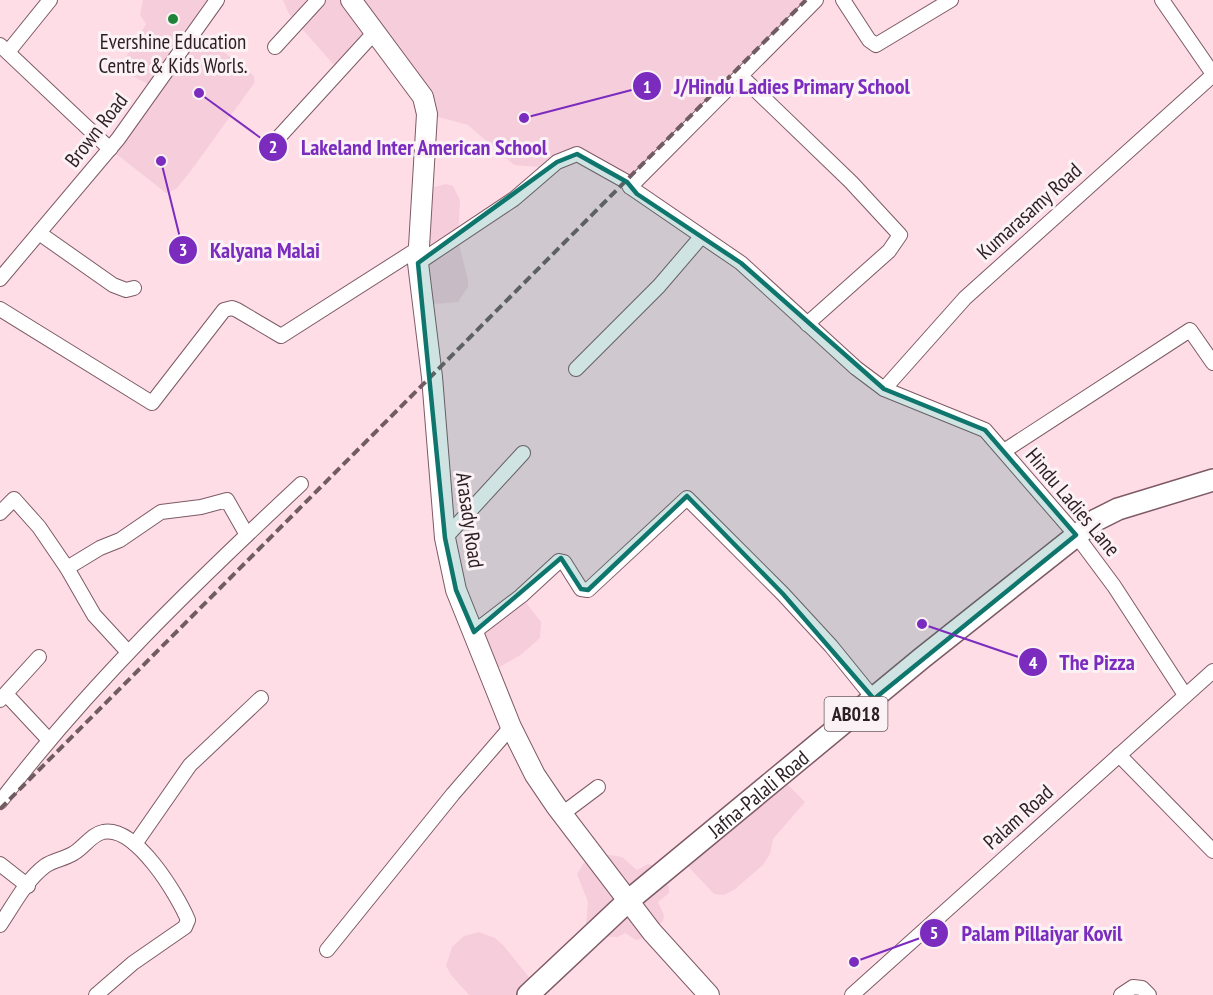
<svg xmlns="http://www.w3.org/2000/svg" width="1213" height="995" font-family="'PT Sans Narrow',sans-serif">
	<style>
		.built { fill: #f6cedb }
		.lines { fill: none; stroke-linecap: round; stroke-linejoin: round }
		.street-casing { stroke: #7d5a65; stroke-width: 16 }
		.secondary-casing { stroke: #7d5a65; stroke-width: 22 }
		.primary-casing { stroke: #7d5a65; stroke-width: 24 }
		.street { stroke: #fff; stroke-width: 14 }
		.secondary { stroke: #fff; stroke-width: 20 }
		.primary { stroke: #fff; stroke-width: 21 }
		.rail { stroke: #715c62; stroke-width: 4; stroke-dasharray: 9 4.5; stroke-linecap: butt }
		.marked { fill: #0f766e; fill-opacity: 0.2; stroke: #0f766e; stroke-width: 4.5; stroke-linejoin: round }
		.poi-dot { fill: #1f8439; stroke: #fbf2f5; stroke-width: 2 }
		.labels { text-anchor: middle; dominant-baseline: central; stroke-width: 6; stroke-linejoin: round; paint-order: stroke }
		.shield { fill: #fbf2f5; stroke: #6b5e62; stroke-width: 1.5 }
		.shield-label { font-size: 20px; font-weight: bold; fill: #2d1e23 }
		.poi-label { font-size: 21px; fill: #2d1e23; stroke: #fbf2f5 }
		.street-label { font-size: 21px; fill: #2d1e23; stroke: #fbf2f5 }
		.leader { fill: none; stroke: #7b2cbf; stroke-width: 2 }
		.callout-dot { fill: #7b2cbf; stroke: #fbf2f5; stroke-width: 2 }
		.mark-label { font-size: 18px; text-anchor: middle; font-weight: bold; fill: #fff }
		.callout-label { font-size: 22px; text-anchor: middle; font-weight: bold; fill: #7b2cbf; stroke: #fbf2f5; stroke-width: 6; stroke-linejoin: round; paint-order: stroke }
	</style>
	<rect width="100%" height="100%" fill="#ffdde7"/>
	<g class="built">
		<path d="M 143,0 L 215,0 L 196,30 L 253,75 L 255,82 L 190,172 L 176,189 L 166,193 L 110,149 L 154,87 L 128,74 L 123,67 L 126,57 L 146,24 L 140,15 Z"/>
		<path d="M 283,0 L 806,0 L 627,182 L 577,155 L 539,167 L 514,165 L 468,125 L 427,114 L 374,34 L 347,61 L 333,64 L 289,14 Z"/>
		<path d="M 446,184 L 453,186 L 460,200 L 458,240 L 468,280 L 468,287 L 458,302 L 422,305 L 422,190 Z"/>
		<path d="M 521,596 L 541,622 L 540,638 L 522,654 L 491,672 L 474,632 Z"/>
		<path d="M 780,777 L 805,802 L 773,839 L 770,854 L 763,865 L 734,890 L 724,895 L 714,894 L 681,859 Z"/>
		<path d="M 610,855 L 622,857 L 637,870 L 648,864 L 652,865 L 669,887 L 669,893 L 658,902 L 664,915 L 663,921 L 641,939 L 636,940 L 625,933 L 618,937 L 610,937 L 594,932 L 586,924 L 588,902 L 577,874 L 583,864 L 595,856 Z"/>
		<path d="M 479,932 L 495,938 L 503,945 L 537,987 L 528,995 L 469,995 L 451,975 L 446,966 L 452,947 L 464,936 Z"/>
	</g>
	<g class="lines">
		<g class="street-casing">
			<g id="street">
				<path d="M 816,0 L 630,187 L 741,263 L 856,368 L 884,389 L 985,430 L 1076,535 L 1114,586 L 1185,695"/>
				<path d="M 843,0 L 869,40 L 876,45 L 951,0"/>
				<path d="M 1162,0 L 1213,74"/>
				<path d="M 0,45 L 110,149"/>
				<path d="M 275,47 L 318,0"/>
				<path d="M 8,52 L 50,0"/>
				<path d="M 741,76 L 851,182 L 900,235 L 889,251 L 807,324"/>
				<path d="M 268,149 L 374,33"/>
				<path d="M 39,233 L 113,285 L 126,290 L 134,288"/>
				<path d="M 418,263 L 514,199 L 557,162 L 577,154 L 627,182 L 630,187"/>
				<path d="M 0,279 L 118,139 L 217,0"/>
				<path d="M 0,309 L 152,403 L 224,310 L 232,308 L 237,310 L 281,336 L 419,248"/>
				<path d="M 576,369 L 659,286 L 701,237"/>
				<path d="M 884,389 L 965,298 L 1213,75"/>
				<path d="M 1004,451 L 1190,330 L 1213,363"/>
				<path d="M 0,513 L 14,499 L 39,527 L 67,568"/>
				<path d="M 445,538 L 523,453"/>
				<path d="M 474,632 L 521,596 L 559,561 L 564,562 L 581,589 L 588,590 L 687,498 L 783,594 L 831,646 L 874,699"/>
				<path d="M 128,652 L 94,615 L 67,568 L 100,548 L 120,540 L 161,512 L 201,507 L 227,500 L 247,535"/>
				<path d="M 6,694 L 48,739"/>
				<path d="M 0,700 L 39,657"/>
				<path d="M 1119,755 L 1213,851"/>
				<path d="M 0,802 C 89,685 194,584 301,484"/>
				<path d="M 562,814 L 598,787"/>
				<path d="M 135,844 L 190,765 L 261,698"/>
				<path d="M 0,864 L 28,886"/>
				<path d="M 0,925 C 13,906 26,880 45,866 C 53,860 65,859 74,853 C 84,847 92,834 103,832 C 136,825 178,896 188,920 L 185,927 L 133,963 L 96,995"/>
				<path d="M 327,950 L 453,794 L 511,727"/>
				<path d="M 852,995 L 1213,671"/>
				<path d="M 1121,995 L 1133,987 L 1142,988 L 1149,995"/>
			</g>
		</g>
		<g class="secondary-casing">
			<path id="secondary" d="M 351,0 L 423,97 L 427,114 L 418,263 L 432,377 L 445,538 L 456,590 L 511,727 L 535,775 L 556,806 L 652,932 L 709,995"/>
		</g>
		<g class="primary-casing">
			<g id="primary">
				<path id="s1" d="M 528,995 L 628,901 L 922,658 L 1096,520 L 1118,509 L 1213,480"/>
			</g>
		</g>
		<use href="#street" class="street"/>
		<use href="#secondary" class="secondary"/>
		<use href="#primary" class="primary"/>
		<path class="rail" d="M 0,809 L 806,0"/>
	</g>
	<path class="marked" d="M 577,154 L 627,182 L 637,194 L 741,263 L 884,389 L 985,430 L 1076,535 L 874,699 L 783,594 L 687,496 L 588,590 L 581,589 L 561,558 L 474,632 L 456,590 L 445,538 L 418,263 L 557,162 Z"/>
	<circle class="poi-dot" cx="173" cy="19" r="6"/>
	<g class="labels">
		<rect class="shield" x="824.5" y="697" width="63" height="34" rx="4.5"/>
		<g class="shield-label">
			<text x="856" y="714">AB018</text>
		</g>
		<g class="poi-label">
			<text x="173" y="41">Evershine Education<tspan x="173" dy="24">Centre &amp; Kids Worls.</tspan></text>
		</g>
		<g class="street-label">
			<text transform="translate(96 130) rotate(-52)">Brown Road</text>
			<text transform="translate(1029 211) rotate(-42)">Kumarasamy Road</text>
			<text transform="translate(1073 502) rotate(50)">Hindu Ladies Lane</text>
			<text transform="translate(470 520) rotate(82)">Arasady Road</text>
			<text stroke="none"><textPath href="#s1" startOffset="306">Jafna-Palali Road</textPath></text>
			<text transform="translate(1018 817) rotate(-42)">Palam Road</text>
		</g>
	</g>
	<path class="leader" d="M524 118L647 86M199 93L273 147M161 161L183 250M922 624L1033 662M854 962L934 933"/>
	<g class="callout-dot">
		<circle cx="524" cy="118" r="6"/>
		<circle cx="199" cy="93" r="6"/>
		<circle cx="161" cy="161" r="6"/>
		<circle cx="922" cy="624" r="6"/>
		<circle cx="854" cy="962" r="6"/>
		<circle cx="647" cy="86" r="15"/>
		<circle cx="273" cy="147" r="15"/>
		<circle cx="183" cy="250" r="15"/>
		<circle cx="1033" cy="662" r="15"/>
		<circle cx="934" cy="933" r="15"/>
	</g>
	<g class="mark-label">
		<text x="647" y="93">1</text>
		<text x="273" y="153">2</text>
		<text x="183" y="256">3</text>
		<text x="1033" y="669">4</text>
		<text x="934" y="939">5</text>
	</g>
	<g class="callout-label">
		<text x="792" y="94">J/Hindu Ladies Primary School</text>
		<text x="424" y="155">Lakeland Inter American School</text>
		<text x="265" y="258">Kalyana Malai</text>
		<text x="1097" y="670">The Pizza</text>
		<text x="1042" y="941">Palam Pillaiyar Kovil</text>
	</g>
</svg>
